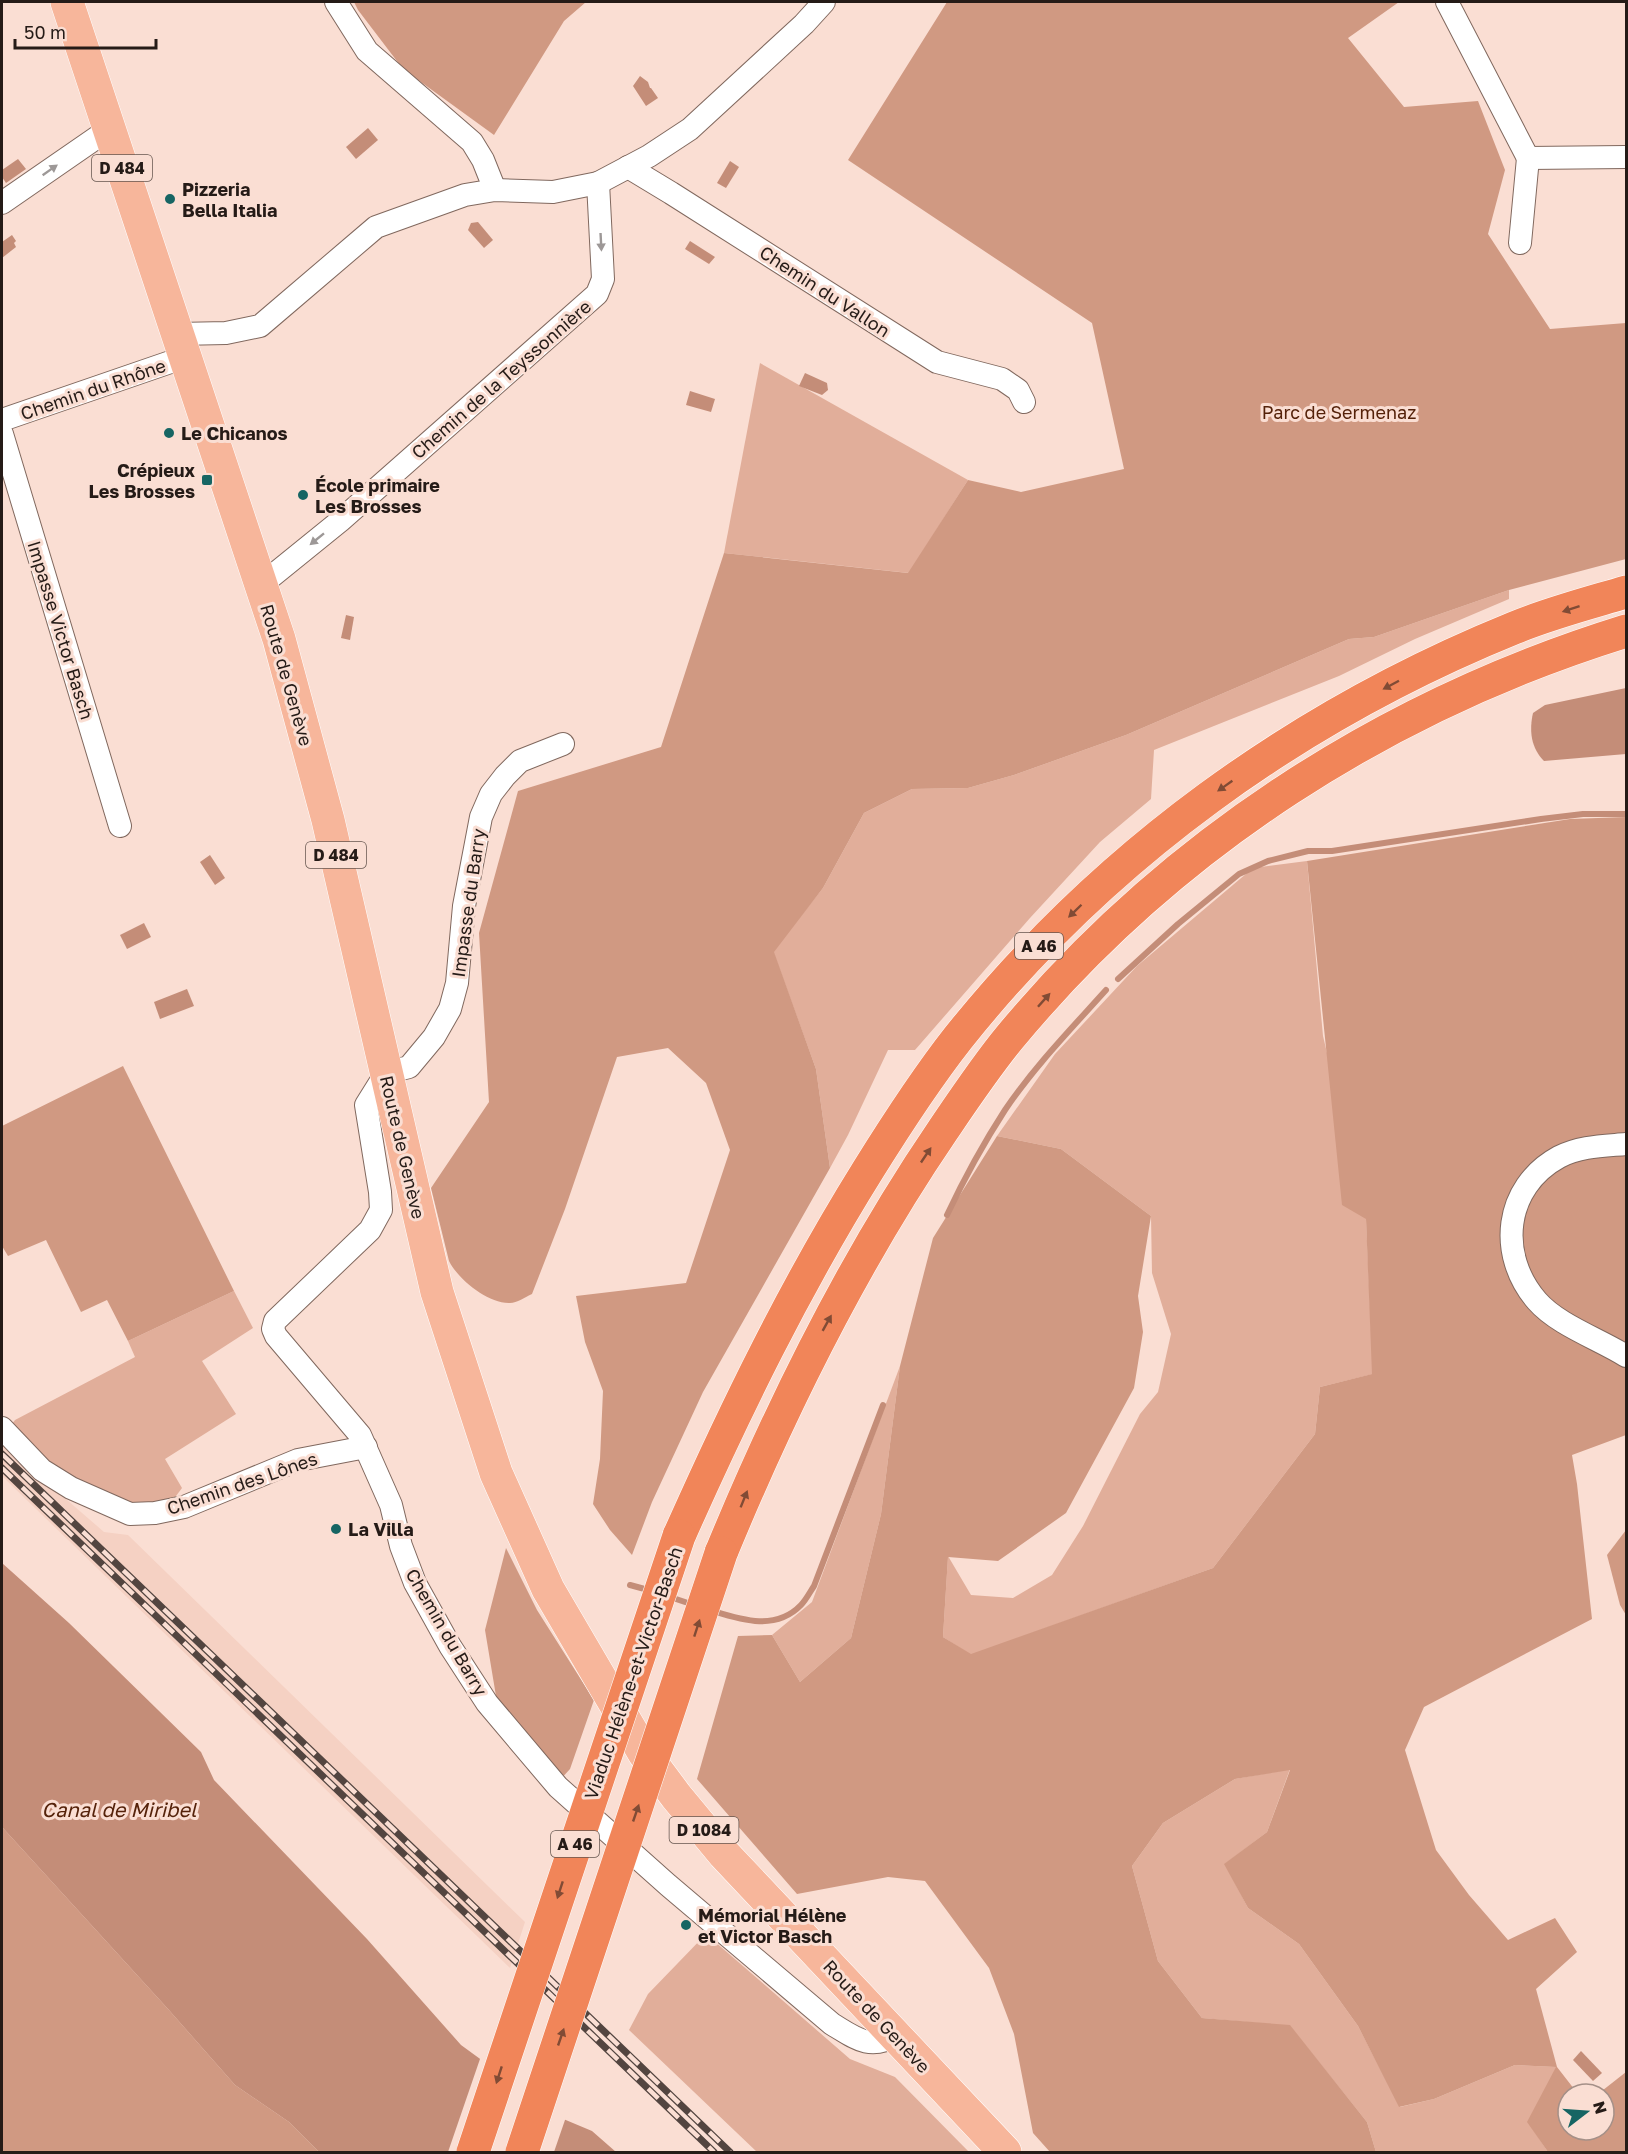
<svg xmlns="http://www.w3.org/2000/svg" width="1628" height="2154" font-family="'Golos Text',sans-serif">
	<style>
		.built { fill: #f5d1c3 }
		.green { fill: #e1ae9a }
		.forest { fill: #d09982 }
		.water { fill: #c48d78 }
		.pier { fill: #faded3 }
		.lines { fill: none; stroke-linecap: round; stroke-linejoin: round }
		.stream { stroke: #c48d78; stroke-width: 6 }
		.street-casing { stroke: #80685e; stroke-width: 24 }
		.primary-casing { stroke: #fff; stroke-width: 34 }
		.highway-casing { stroke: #fff; stroke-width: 34 }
		.street { stroke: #fff; stroke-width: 22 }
		.primary { stroke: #f7b69b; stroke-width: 33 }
		.highway { stroke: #f18559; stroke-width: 33 }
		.rail-casing { stroke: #534540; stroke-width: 7 }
		.rail { stroke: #faded3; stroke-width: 4.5; stroke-dasharray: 14; stroke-linecap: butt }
		.highway-bridge-casing { stroke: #fff; stroke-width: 34; stroke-linecap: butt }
		.highway-bridge { stroke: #f18559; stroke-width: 33 }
		.oneway { fill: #9d9897 }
		.oneway2 { fill: #814b35 }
		.poi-dot { fill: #166563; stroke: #faded3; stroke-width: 2 }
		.labels { text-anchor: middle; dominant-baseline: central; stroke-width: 6; stroke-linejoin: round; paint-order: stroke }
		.shield { fill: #faded3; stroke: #65564f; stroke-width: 1.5 }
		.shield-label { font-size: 16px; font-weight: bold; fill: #251b17 }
		.poi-label { font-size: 18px; font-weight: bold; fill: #251b17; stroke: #faded3; text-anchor: start }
		.street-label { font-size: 18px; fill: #251b17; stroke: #faded3 }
		.park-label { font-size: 18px; fill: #542109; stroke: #faded3 }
		.water-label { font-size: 20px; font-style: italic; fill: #55220a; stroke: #faded3 }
	</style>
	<rect width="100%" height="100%" fill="#faded3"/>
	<path class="built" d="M 2,1438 L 22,1461 L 104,1532 L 128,1535 L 525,1922 L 510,1968 L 2,1476 Z"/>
	<g class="green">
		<path d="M 760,363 L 968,480 L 909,573 L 724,553 Z"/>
		<path d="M 1509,590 L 1509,599 L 1415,639 L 1339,676 L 1154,750 L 1151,799 L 1100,842 L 1030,918 L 915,1050 L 888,1050 L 848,1135 L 830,1168 L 816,1069 L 773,951 L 823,888 L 864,813 L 912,789 L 968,788 L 1014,775 L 1126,735 L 1349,639 L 1374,637 Z"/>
		<path d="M 1307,861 L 1323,1036 L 1366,1219 L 1373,1374 L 1320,1387 L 1315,1434 L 1213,1568 L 971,1655 L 943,1637 L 948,1556 L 971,1595 L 1013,1598 L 1052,1575 L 1083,1526 L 1140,1414 L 1158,1392 L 1171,1334 L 1152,1273 L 1151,1216 L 1061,1149 L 997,1136 L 1055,1054 L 1137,966 L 1253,868 Z"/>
		<path d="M 234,1291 L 253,1328 L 202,1361 L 236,1414 L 165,1459 L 182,1488 L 170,1504 L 139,1508 L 41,1462 L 12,1424 L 15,1420 L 135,1357 L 128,1341 Z"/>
		<path d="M 900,1366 L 881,1514 L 851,1638 L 800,1682 L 772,1635 L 812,1602 Z"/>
		<path d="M 1290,1769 L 1267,1832 L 1225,1864 L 1248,1908 L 1299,1944 L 1358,2026 L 1400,2107 L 1434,2099 L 1515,2065 L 1557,2067 L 1528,2122 L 1548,2152 L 1376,2152 L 1367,2122 L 1290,2026 L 1202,2018 L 1158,1961 L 1132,1866 L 1163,1823 L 1235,1779 Z"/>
		<path d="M 706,1934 L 850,2059 L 895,2077 L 969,2152 L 757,2152 L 629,2030 L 648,1994 Z"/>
	</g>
	<g class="forest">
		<path d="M 354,2 L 586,2 L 564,21 L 494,135 L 403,69 L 358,10 Z"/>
		<path d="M 947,2 L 1399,2 L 1348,38 L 1404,107 L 1478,101 L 1505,170 L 1488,234 L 1550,329 L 1626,323 L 1626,559 L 1509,590 L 1374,637 L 1349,639 L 1126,735 L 1014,775 L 968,788 L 912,789 L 864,813 L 823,888 L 774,952 L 816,1069 L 830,1168 L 703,1392 L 652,1502 L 632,1555 L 610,1530 L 593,1504 L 600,1459 L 603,1391 L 585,1342 L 576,1296 L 686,1283 L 730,1150 L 706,1083 L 668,1048 L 617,1057 L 565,1209 L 532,1294 C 525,1297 517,1303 510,1303 C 488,1304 458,1279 449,1261 L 431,1188 L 489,1102 L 479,933 L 518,791 L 661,747 L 724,553 L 908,573 L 968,480 L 1021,492 L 1124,469 L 1092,323 L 848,160 Z"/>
		<path d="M 1626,817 L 1626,1435 L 1572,1455 L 1577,1484 L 1592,1619 L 1424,1707 L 1405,1750 L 1436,1850 L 1469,1895 L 1508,1940 L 1555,1918 L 1577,1952 L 1536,1989 L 1557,2067 L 1578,2094 L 1568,2094 L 1568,2130 L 1604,2130 L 1604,2094 L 1598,2094 L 1626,2072 L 1626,2152 L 1548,2152 L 1527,2122 L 1556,2067 L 1515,2065 L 1434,2099 L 1399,2107 L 1358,2026 L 1299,1944 L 1248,1908 L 1224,1864 L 1267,1832 L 1290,1770 L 1235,1779 L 1163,1823 L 1132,1866 L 1158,1961 L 1202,2018 L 1290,2025 L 1367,2122 L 1376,2152 L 1050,2152 L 1033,2133 L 1014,2034 L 989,1968 L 925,1881 L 888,1877 L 797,1894 L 697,1779 L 738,1636 L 772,1635 L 800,1682 L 851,1638 L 881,1514 L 900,1366 L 933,1238 L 997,1136 L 1061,1149 L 1151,1216 L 1138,1296 L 1143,1332 L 1134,1388 L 1066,1513 L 998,1561 L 948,1557 L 943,1637 L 971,1654 L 1213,1568 L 1315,1434 L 1320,1387 L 1372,1374 L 1366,1219 L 1342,1205 L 1307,861 L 1570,819 Z"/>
		<path d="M 123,1066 L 234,1291 L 128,1341 L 107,1300 L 81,1312 L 46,1240 L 8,1256 L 2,1246 L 2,1126 Z"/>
		<path d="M 1626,1530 L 1626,1615 L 1620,1605 L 1607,1555 Z"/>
		<path d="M 506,1548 L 537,1610 L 594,1700 L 570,1769 L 559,1781 L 503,1738 L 485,1630 Z"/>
		<path d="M 2,1827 L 168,2009 L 235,2085 L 289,2122 L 319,2152 L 2,2152 Z"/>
	</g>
	<g class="water">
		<path d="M 640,76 L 648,82 L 650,88 L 651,88 L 658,98 L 646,106 L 633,86 Z"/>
		<path d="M 368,128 L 378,140 L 356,159 L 346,147 Z"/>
		<path d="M 18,159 L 26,169 L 6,183 L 2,177 L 2,170 Z"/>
		<path d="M 730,161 L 739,167 L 726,188 L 717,183 Z"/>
		<path d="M 478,222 L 493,240 L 484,248 L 468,230 L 471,223 Z"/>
		<path d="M 12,235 L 16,241 L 14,243 L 16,247 L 2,258 L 2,242 Z"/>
		<path d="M 690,241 L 715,257 L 709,264 L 685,249 Z"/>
		<path d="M 805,373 L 827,383 L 828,390 L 822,395 L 799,386 Z"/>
		<path d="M 690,391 L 715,399 L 711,412 L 686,405 Z"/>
		<path d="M 346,615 L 354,617 L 350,640 L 341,638 Z"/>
		<path d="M 1626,688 L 1626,754 L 1544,761 C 1531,748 1529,731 1533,713 L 1545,705 Z"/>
		<path d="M 210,855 L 225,878 L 215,885 L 200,862 Z"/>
		<path d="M 144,923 L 151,937 L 127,949 L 120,935 Z"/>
		<path d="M 187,989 L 194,1006 L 160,1019 L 154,1002 Z"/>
		<path d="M 2,1563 L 69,1623 L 201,1752 L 214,1780 L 367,1939 L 461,2045 L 561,2118 L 592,2131 L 616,2152 L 319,2152 L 289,2122 L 235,2085 L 168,2009 L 2,1827 Z"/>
		<path d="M 1581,2051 L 1602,2073 L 1593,2081 L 1573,2060 Z"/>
	</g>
	<path class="pier" d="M 481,2056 L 566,2117 L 554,2152 L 448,2152 Z"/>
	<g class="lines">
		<g class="stream">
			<path d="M 1118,979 L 1178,924 L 1239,874 L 1268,861 L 1308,851 L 1332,851 L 1541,819 L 1583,814 L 1626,814"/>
			<path d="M 947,1215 C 964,1179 983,1144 1005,1110 C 1034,1067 1071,1029 1106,990"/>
			<path d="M 630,1585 L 652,1591"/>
			<path d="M 670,1597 L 694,1605"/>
			<path d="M 713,1611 C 742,1620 776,1631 801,1605 C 806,1600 810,1592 814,1586 L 883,1405"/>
		</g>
		<g class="street-casing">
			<g id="street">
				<path d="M 336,2 L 367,51 L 472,142 L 483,160 L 495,190"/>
				<path d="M 1447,2 L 1528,158 L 1626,157"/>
				<path d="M 628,167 L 671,193 L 937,362 L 1002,379 L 1018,390 L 1024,402"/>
				<path d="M 2,203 L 109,129"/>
				<path d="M 1520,243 L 1528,158"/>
				<path d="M 178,334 L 226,333 L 260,326 L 376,227 L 465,195 L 495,190 L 553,192 L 598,183 L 649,156 L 690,129 L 804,24 L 824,2"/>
				<path d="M 2,420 L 185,357"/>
				<path d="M 2,434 L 120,826"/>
				<path d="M 261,585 L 340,521 L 597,294 L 603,279 L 598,183"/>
				<path d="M 563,744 L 520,761 L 505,776 L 491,794 L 481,817 L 464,906 L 457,983 L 450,1009 L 434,1037 L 409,1067 L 386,1073 L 366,1105 L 380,1192 L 381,1210 L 370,1230 L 275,1321 L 273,1329 L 276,1336 L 360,1435 L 391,1505 L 401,1546 L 415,1583 L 450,1646 L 487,1703 L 558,1787 L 668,1885 L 832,2024 C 855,2038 870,2051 896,2035"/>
				<path d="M 1626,1144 C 1604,1146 1580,1146 1559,1157 C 1504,1187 1497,1255 1537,1301 C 1558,1325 1599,1339 1626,1356"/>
				<path d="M 2,1428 L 42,1470 L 71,1488 L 130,1514 L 155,1513 L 184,1507 L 298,1460 L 366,1447"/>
			</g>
		</g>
		<g class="primary-casing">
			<path id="primary" d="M 67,2 L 279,639 L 328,820 L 437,1292 L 496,1473 L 548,1589 L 644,1753 L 676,1796 L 724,1854 L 1005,2152"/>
		</g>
		<g class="highway-casing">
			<g id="highway">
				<path d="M 679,1536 C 735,1410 795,1287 868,1170 C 896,1125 925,1080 958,1038 C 1104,855 1297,716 1514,628 C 1550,613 1589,603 1626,592"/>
				<path d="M 721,1553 C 782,1405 853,1262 943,1130 C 964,1099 986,1066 1010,1037 C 1171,843 1387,705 1626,631"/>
			</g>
		</g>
		<use href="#street" class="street"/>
		<use href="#primary" class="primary"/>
		<use href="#highway" class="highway"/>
		<g class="rail-casing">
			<g id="rail">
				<path d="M 2,1454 L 730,2152"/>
				<path d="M 2,1468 L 714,2152"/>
			</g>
		</g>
		<use href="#rail" class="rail"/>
		<g class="highway-bridge-casing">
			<g id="highway-bridge">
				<path d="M 473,2152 L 679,1536"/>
				<path d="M 522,2152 L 721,1553"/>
			</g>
		</g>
		<use href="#highway-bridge" class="highway-bridge"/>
	</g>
	<defs><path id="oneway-solid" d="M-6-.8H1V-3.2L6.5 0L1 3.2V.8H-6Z" transform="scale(1.5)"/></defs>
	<g class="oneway">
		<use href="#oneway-solid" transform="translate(50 170) rotate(-35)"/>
		<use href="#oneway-solid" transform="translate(601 242) rotate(87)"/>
		<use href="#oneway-solid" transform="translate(317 539) rotate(141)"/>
	</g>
	<g class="oneway2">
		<use href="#oneway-solid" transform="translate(1571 609) rotate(162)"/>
		<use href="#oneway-solid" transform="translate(1391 685) rotate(152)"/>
		<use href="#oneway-solid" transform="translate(1225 786) rotate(145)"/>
		<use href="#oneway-solid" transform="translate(1075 911) rotate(136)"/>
		<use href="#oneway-solid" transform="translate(1044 1000) rotate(-48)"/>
		<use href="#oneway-solid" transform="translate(926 1155) rotate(-56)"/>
		<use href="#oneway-solid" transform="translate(827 1323) rotate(-61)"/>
		<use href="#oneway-solid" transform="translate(744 1499) rotate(-68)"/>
		<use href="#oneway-solid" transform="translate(697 1628) rotate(-72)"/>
		<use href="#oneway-solid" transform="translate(636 1813) rotate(-71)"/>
		<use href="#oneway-solid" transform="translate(560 1890) rotate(108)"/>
		<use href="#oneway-solid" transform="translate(561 2037) rotate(-71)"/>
		<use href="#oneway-solid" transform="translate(499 2075) rotate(108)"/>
	</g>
	<g class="poi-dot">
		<circle cx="170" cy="199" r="6"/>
		<circle cx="169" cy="433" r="6"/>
		<rect x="201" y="474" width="12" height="12" rx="3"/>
		<circle cx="303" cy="495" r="6"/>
		<circle cx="336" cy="1529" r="6"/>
		<circle cx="686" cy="1925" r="6"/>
	</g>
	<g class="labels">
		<g class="shield">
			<rect x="92" y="155" width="60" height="26" rx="4.5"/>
			<rect x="306" y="842" width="60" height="26" rx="4.5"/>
			<rect x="1015" y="933" width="48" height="26" rx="4.5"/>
			<rect x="669.5" y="1817" width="69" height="26" rx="4.5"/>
			<rect x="551" y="1831" width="48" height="26" rx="4.5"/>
		</g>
		<g class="shield-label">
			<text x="122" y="168">D 484</text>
			<text x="336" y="855">D 484</text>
			<text x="1039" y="946">A 46</text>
			<text x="704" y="1830">D 1084</text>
			<text x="575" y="1844">A 46</text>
		</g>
		<g class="poi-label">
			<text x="182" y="189">Pizzeria<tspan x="182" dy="21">Bella Italia</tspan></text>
			<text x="181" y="433">Le Chicanos</text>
			<text x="195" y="470" text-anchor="end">Crépieux<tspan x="195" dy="21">Les Brosses</tspan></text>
			<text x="315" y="485">École primaire<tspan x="315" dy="21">Les Brosses</tspan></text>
			<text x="348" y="1529">La Villa</text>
			<text x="698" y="1915">Mémorial Hélène<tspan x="698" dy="21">et Victor Basch</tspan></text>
		</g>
		<g class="street-label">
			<text transform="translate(825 291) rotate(33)">Chemin du Vallon</text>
			<text transform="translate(501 379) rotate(-41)">Chemin de la Teyssonnière</text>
			<text transform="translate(93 389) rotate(-19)">Chemin du Rhône</text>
			<text transform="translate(61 630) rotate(73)">Impasse Victor Basch</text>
			<text transform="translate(287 675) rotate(74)">Route de Genève</text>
			<text transform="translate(468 903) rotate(-82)">Impasse du Barry</text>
			<text transform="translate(403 1147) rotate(77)">Route de Genève</text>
			<text transform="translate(242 1483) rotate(-19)">Chemin des Lônes</text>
			<text transform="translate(447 1632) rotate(60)">Chemin du Barry</text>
			<text transform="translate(633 1673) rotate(-71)">Viaduc Hélène-et-Victor-Basch</text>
			<text transform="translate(877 2016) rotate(47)">Route de Genève</text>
		</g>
		<g class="park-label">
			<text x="1339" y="412">Parc de Sermenaz</text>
		</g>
		<g class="water-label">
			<text x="119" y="1809">Canal de Miribel</text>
		</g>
	</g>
	<rect width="1628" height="2154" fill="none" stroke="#251b17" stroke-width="6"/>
	<g transform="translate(1586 2112) rotate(73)"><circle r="28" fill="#faded3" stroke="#a59088" stroke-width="1.5"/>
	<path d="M0-4.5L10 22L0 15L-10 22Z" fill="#166563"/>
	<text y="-9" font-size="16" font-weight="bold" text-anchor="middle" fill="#251b17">N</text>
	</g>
	<path d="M15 39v9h141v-9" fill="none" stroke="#251b17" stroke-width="3"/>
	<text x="24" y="39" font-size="18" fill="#251b17" stroke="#faded3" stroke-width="4.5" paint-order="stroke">50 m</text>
</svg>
